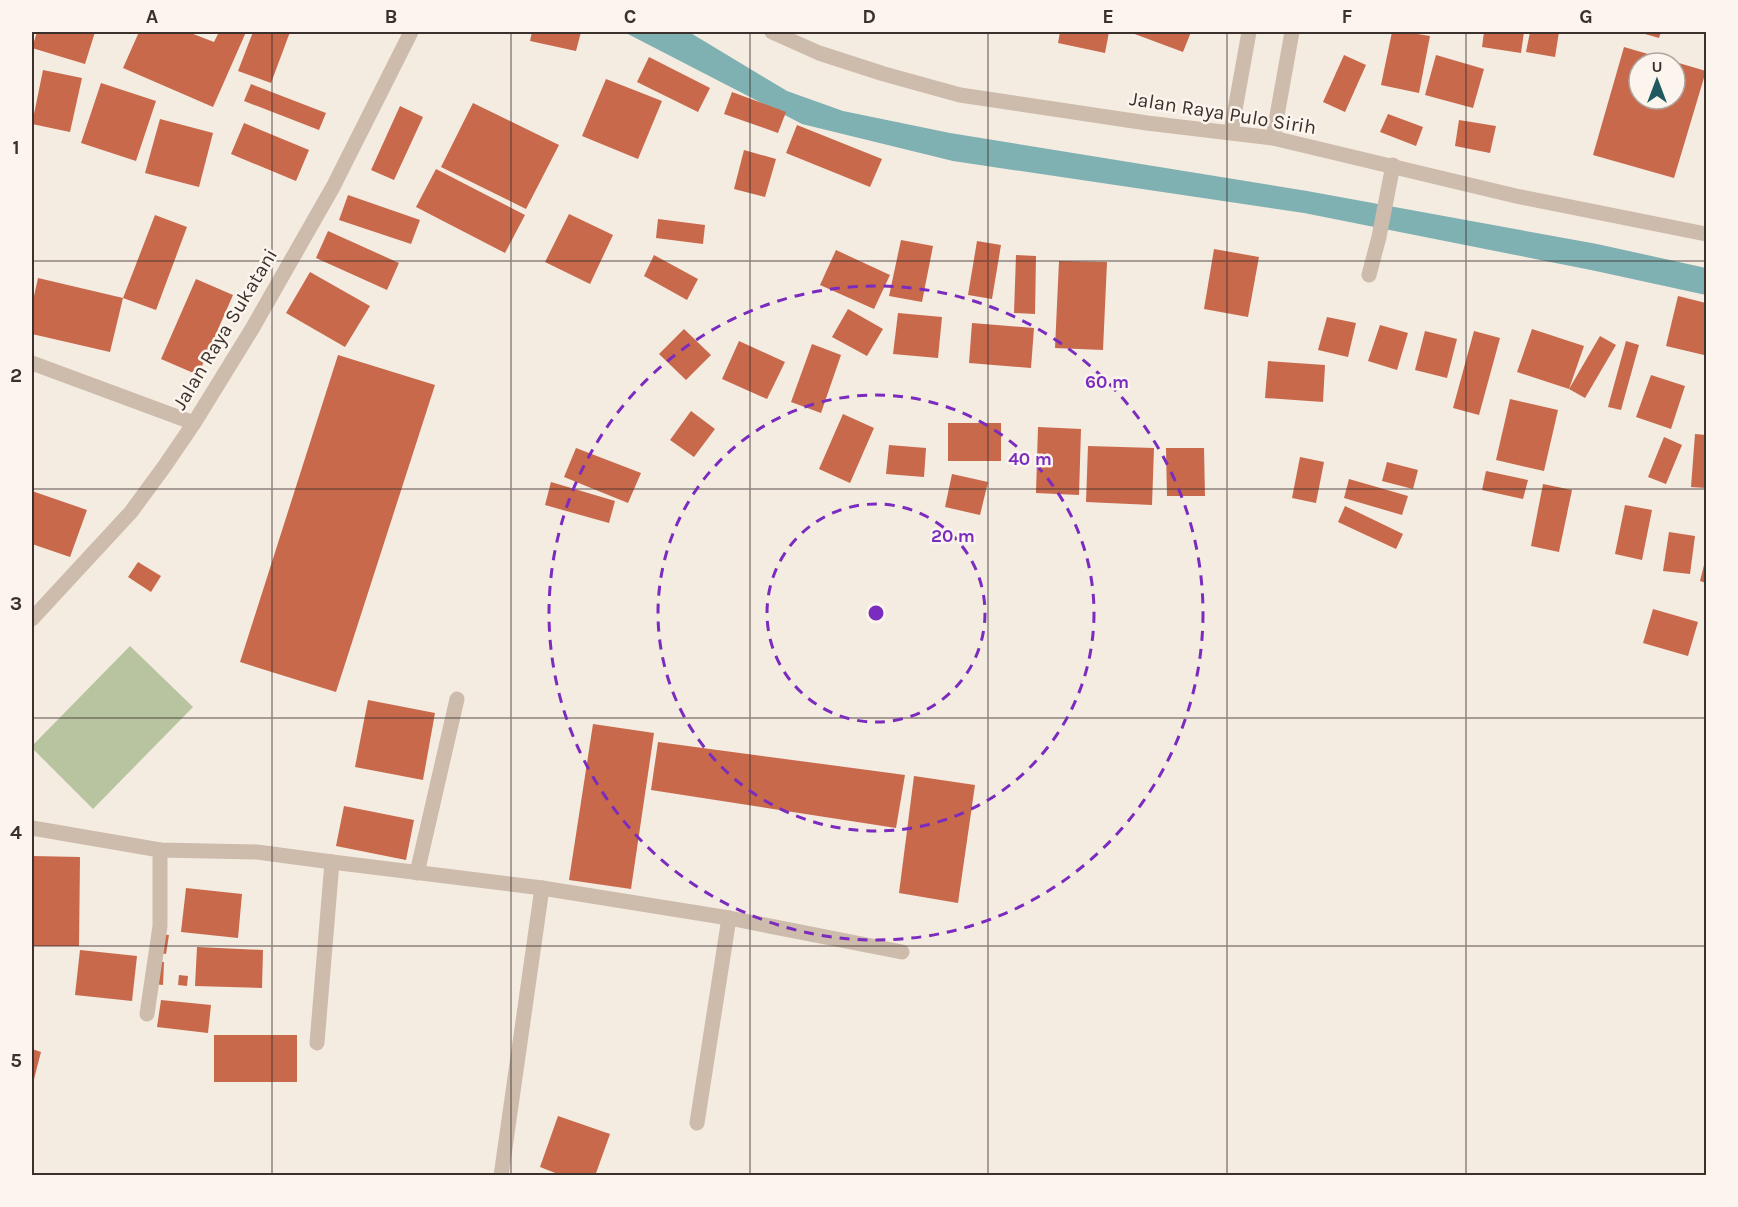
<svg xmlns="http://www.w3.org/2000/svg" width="1738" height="1207" font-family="Karla,sans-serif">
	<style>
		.green { fill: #b8c4a0 }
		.water { fill: #7fb0b2 }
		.building { fill: #c8694b; fill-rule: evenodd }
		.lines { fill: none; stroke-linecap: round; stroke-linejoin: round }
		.service { stroke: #cdbbac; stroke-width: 15 }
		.minor { stroke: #cdbbac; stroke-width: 15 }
		.tertiary { stroke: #cdbbac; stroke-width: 15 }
		.grid { fill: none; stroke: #3b302b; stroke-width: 1.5; stroke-opacity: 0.55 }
		.ring { fill: none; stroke: #7b2cbf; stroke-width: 3; stroke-dasharray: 10 8 }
		.labels { text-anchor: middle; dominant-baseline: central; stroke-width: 5; stroke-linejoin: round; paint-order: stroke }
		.street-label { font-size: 20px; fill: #3b302b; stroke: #fbf5ee }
		.centre { fill: #7b2cbf; stroke: #fbf5ee; stroke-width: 3 }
		.ring-label { font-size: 18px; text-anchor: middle; font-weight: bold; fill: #7b2cbf; stroke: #fbf5ee; stroke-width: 5; stroke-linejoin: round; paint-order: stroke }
		.neatline { fill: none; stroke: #3b302b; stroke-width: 2 }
		.grid-label { font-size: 20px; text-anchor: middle; font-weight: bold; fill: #3b302b }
	</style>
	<rect width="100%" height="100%" fill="#f4ebe1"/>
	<path class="green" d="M 130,646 L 193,707 L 93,809 L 32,748 L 32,746 Z"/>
	<path class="water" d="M 624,32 L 689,32 L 787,91 L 843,111 L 950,133 L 1307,191 L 1597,244 L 1706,268 L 1706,295 L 1591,270 L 1304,213 L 953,161 L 802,124 Z"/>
	<g class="building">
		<path d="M 37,32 L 95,32 L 85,64 L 32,48 Z"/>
		<path d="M 139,32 L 188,32 L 214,42 L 219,32 L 246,32 L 213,107 L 123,68 Z"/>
		<path d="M 253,32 L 290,32 L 271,83 L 238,71 Z"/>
		<path d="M 532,32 L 581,32 L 576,51 L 530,41 Z"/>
		<path d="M 1060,32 L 1109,32 L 1105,53 L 1058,43 Z"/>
		<path d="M 1133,32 L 1191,32 L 1183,52 L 1132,33 Z"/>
		<path d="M 1392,32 L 1405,32 L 1430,36 L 1419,93 L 1381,85 Z"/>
		<path d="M 1484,32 L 1524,32 L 1521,53 L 1482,47 Z"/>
		<path d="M 1530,32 L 1559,32 L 1555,57 L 1526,52 Z"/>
		<path d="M 1638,32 L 1661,32 L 1659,38 Z"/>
		<path d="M 1624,47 L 1706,71 L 1674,178 L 1593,155 ZM 1639,63 L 1675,63 L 1675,99 L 1639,99 Z"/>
		<path d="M 1344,55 L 1366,65 L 1345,112 L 1323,102 Z"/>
		<path d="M 1436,55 L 1484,69 L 1473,108 L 1425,95 Z"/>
		<path d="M 649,57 L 710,88 L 698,112 L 637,82 Z"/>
		<path d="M 43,70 L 82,78 L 70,132 L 32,124 Z"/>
		<path d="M 606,79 L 662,101 L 638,159 L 582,136 Z"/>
		<path d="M 101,83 L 156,101 L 136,161 L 81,143 Z"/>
		<path d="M 251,84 L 326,113 L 319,130 L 244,101 Z"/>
		<path d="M 732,92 L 786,112 L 778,133 L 724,114 Z"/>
		<path d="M 473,103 L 559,145 L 526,209 L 441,167 Z"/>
		<path d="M 400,106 L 423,117 L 394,180 L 371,170 Z"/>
		<path d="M 1388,114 L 1423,127 L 1416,146 L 1380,132 Z"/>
		<path d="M 160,119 L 213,133 L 199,187 L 145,173 Z"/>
		<path d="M 1459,120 L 1496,126 L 1490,153 L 1455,146 Z"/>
		<path d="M 244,123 L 309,150 L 296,181 L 231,154 Z"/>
		<path d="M 797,125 L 882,159 L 870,187 L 786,153 Z"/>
		<path d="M 744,150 L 776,159 L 765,197 L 734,189 Z"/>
		<path d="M 436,169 L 525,215 L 505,253 L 416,207 Z"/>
		<path d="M 348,195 L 420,220 L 411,244 L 339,220 Z"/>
		<path d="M 569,214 L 613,235 L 590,284 L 545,262 Z"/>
		<path d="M 155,215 L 187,227 L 156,310 L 123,298 Z"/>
		<path d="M 658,219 L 705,225 L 703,244 L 656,238 Z"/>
		<path d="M 328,231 L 399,263 L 387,290 L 316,258 Z"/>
		<path d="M 901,240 L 933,246 L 922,302 L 889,296 Z"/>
		<path d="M 977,241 L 1001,245 L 992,299 L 968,295 Z"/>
		<path d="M 1214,249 L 1259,257 L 1248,317 L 1204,309 Z"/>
		<path d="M 836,250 L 890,275 L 874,309 L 820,285 Z"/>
		<path d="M 654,255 L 698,279 L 687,300 L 644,276 Z"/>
		<path d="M 1016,255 L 1036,256 L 1035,314 L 1014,313 Z"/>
		<path d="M 1059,261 L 1107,262 L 1103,350 L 1055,348 Z"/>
		<path d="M 310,272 L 370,306 L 345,347 L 286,313 Z"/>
		<path d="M 38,278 L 123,298 L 110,352 L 32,334 L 32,305 Z"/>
		<path d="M 196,279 L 233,295 L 198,375 L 161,359 Z"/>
		<path d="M 1678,296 L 1706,303 L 1706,346 L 1704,355 L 1666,346 Z"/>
		<path d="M 848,309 L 883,329 L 867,356 L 832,337 Z"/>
		<path d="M 898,313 L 942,317 L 938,358 L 893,354 Z"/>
		<path d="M 1327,317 L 1356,323 L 1348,357 L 1318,350 Z"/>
		<path d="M 972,323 L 1034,328 L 1031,368 L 969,363 Z"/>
		<path d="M 1380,325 L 1408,333 L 1397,370 L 1368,361 Z"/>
		<path d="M 684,329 L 711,355 L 686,380 L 659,354 Z"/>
		<path d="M 1532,329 L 1584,346 L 1569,389 L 1517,372 Z"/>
		<path d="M 1425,331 L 1457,339 L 1447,378 L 1415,370 Z"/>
		<path d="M 1474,331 L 1500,338 L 1479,415 L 1453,408 Z"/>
		<path d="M 1600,336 L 1616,345 L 1585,398 L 1569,389 Z"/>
		<path d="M 739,341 L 785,362 L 767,399 L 722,379 Z"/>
		<path d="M 1626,341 L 1639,345 L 1621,410 L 1608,407 Z"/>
		<path d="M 812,344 L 841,355 L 821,413 L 791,402 Z"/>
		<path d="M 338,355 L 435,385 L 336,692 L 240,662 Z"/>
		<path d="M 1268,361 L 1325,365 L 1323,402 L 1265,398 Z"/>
		<path d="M 1651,375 L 1685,386 L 1671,429 L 1636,417 Z"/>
		<path d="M 1510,399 L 1558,410 L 1544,471 L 1496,460 Z"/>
		<path d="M 691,411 L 715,429 L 694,457 L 670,440 Z"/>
		<path d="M 843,414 L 874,428 L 850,483 L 819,469 Z"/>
		<rect x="948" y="423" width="53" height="38"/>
		<path d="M 1038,427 L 1081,429 L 1079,495 L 1036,493 Z"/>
		<path d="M 1695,434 L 1706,435 L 1706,488 L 1691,487 Z"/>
		<path d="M 1664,437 L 1682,445 L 1666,484 L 1648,477 Z"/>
		<path d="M 889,445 L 926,448 L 924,477 L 886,474 Z"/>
		<path d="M 1088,446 L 1154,448 L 1152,505 L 1086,502 Z"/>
		<path d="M 576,448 L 641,473 L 628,503 L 564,477 Z"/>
		<path d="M 1166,448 L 1204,448 L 1205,496 L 1167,496 Z"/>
		<path d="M 1300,457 L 1324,462 L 1316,503 L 1292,498 Z"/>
		<path d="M 1387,462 L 1418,470 L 1413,489 L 1382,481 Z"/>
		<path d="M 1486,471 L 1528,480 L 1523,499 L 1482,490 Z"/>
		<path d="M 952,474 L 988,482 L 980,515 L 945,507 Z"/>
		<path d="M 1349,479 L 1408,496 L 1402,515 L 1344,498 Z"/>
		<path d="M 551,482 L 615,501 L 609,523 L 545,505 Z"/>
		<path d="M 1543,484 L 1572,490 L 1559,552 L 1531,546 Z"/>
		<path d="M 32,491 L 87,510 L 70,557 L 32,544 Z"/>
		<path d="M 1625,505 L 1652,510 L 1642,560 L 1615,554 Z"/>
		<path d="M 1345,506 L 1403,534 L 1396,549 L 1338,522 Z"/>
		<path d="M 1669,532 L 1695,536 L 1690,574 L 1663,571 Z"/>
		<path d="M 1706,557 L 1706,583 L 1700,581 Z"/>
		<path d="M 138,562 L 161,576 L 151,592 L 128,577 Z"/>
		<path d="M 1653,609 L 1698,622 L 1688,656 L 1643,643 Z"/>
		<path d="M 368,700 L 435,713 L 423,780 L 355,767 Z"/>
		<path d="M 593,724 L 654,733 L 631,889 L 569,880 Z"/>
		<path d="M 658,742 L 905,775 L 896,828 L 651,790 Z"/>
		<path d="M 914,776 L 975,785 L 958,903 L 899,893 Z"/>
		<path d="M 344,806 L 414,820 L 406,860 L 336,846 Z"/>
		<path d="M 32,856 L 80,857 L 79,946 L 32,946 Z"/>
		<path d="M 186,888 L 242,894 L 238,938 L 181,932 Z"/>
		<path d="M 157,934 L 169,935 L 166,954 L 155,952 Z"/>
		<path d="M 197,947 L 263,950 L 262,988 L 195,986 Z"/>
		<path d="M 80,950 L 137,956 L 132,1001 L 75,995 Z"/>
		<path d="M 155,962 L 164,962 L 163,985 L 154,984 Z"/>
		<path d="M 179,975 L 188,976 L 187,986 L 178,985 Z"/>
		<path d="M 161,1000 L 211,1005 L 208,1033 L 157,1027 Z"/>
		<rect x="214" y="1035" width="83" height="47"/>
		<path d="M 32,1049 L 41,1052 L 32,1087 Z"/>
		<path d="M 558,1116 L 610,1134 L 595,1176 L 563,1176 L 540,1167 Z"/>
	</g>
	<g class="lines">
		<path class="service" d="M 32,363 L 194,423"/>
		<g class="minor">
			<path d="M 1231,132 L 1249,32"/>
			<path d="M 1273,138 L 1292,32"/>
			<path d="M 1369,275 L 1379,237 L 1393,165"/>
			<path d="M 32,828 L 160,850 L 257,852 L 332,862 L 542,888 L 729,918 L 902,952"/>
			<path d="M 417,873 L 457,699"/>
			<path d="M 147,1014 L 160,926 L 160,850"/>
			<path d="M 317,1043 L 332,862"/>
			<path d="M 697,1123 L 729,918"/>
			<path d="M 501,1176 L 542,888"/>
		</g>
		<g class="tertiary">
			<path d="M 772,32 L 819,53 L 884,74 L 960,95 L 1147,123 L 1273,138 L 1516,196 L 1706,234"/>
			<path d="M 32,619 L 131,512 L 164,467 L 194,423 L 252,329 L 333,187 L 411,32"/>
		</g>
	</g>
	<path class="grid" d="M 272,32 L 272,1176M 511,32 L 511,1176M 750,32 L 750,1176M 988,32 L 988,1176M 1227,32 L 1227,1176M 1466,32 L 1466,1176M 32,261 L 1706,261M 32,489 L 1706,489M 32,718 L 1706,718M 32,946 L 1706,946"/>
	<g class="ring">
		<circle cx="876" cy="613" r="109"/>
		<circle cx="876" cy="613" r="218"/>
		<circle cx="876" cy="613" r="327"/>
	</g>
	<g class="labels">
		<g class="street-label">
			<text transform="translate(1223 113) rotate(9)">Jalan Raya Pulo Sirih</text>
			<text transform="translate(225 329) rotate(-59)">Jalan Raya Sukatani</text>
		</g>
	</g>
	<circle cx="876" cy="613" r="9" class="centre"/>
	<g class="ring-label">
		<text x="1107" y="388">60 m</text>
		<text x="1030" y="465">40 m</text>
		<text x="953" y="542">20 m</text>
	</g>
	<rect width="1738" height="1207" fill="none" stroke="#fbf5ee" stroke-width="66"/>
	<g transform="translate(1657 81)"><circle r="28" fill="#fbf5ee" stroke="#aea6a0" stroke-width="1.5"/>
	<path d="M0-4.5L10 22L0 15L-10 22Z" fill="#1f5a5e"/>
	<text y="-9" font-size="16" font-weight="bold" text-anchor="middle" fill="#3b302b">U</text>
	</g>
	<rect x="33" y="33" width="1672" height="1141" class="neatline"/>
	<g class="grid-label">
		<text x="152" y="23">A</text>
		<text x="391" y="23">B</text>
		<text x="630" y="23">C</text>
		<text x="869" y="23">D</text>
		<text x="1108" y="23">E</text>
		<text x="1347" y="23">F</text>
		<text x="1586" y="23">G</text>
		<text x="16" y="154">1</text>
		<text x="16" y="382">2</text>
		<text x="16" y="610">3</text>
		<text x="16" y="839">4</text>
		<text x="16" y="1067">5</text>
	</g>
</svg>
